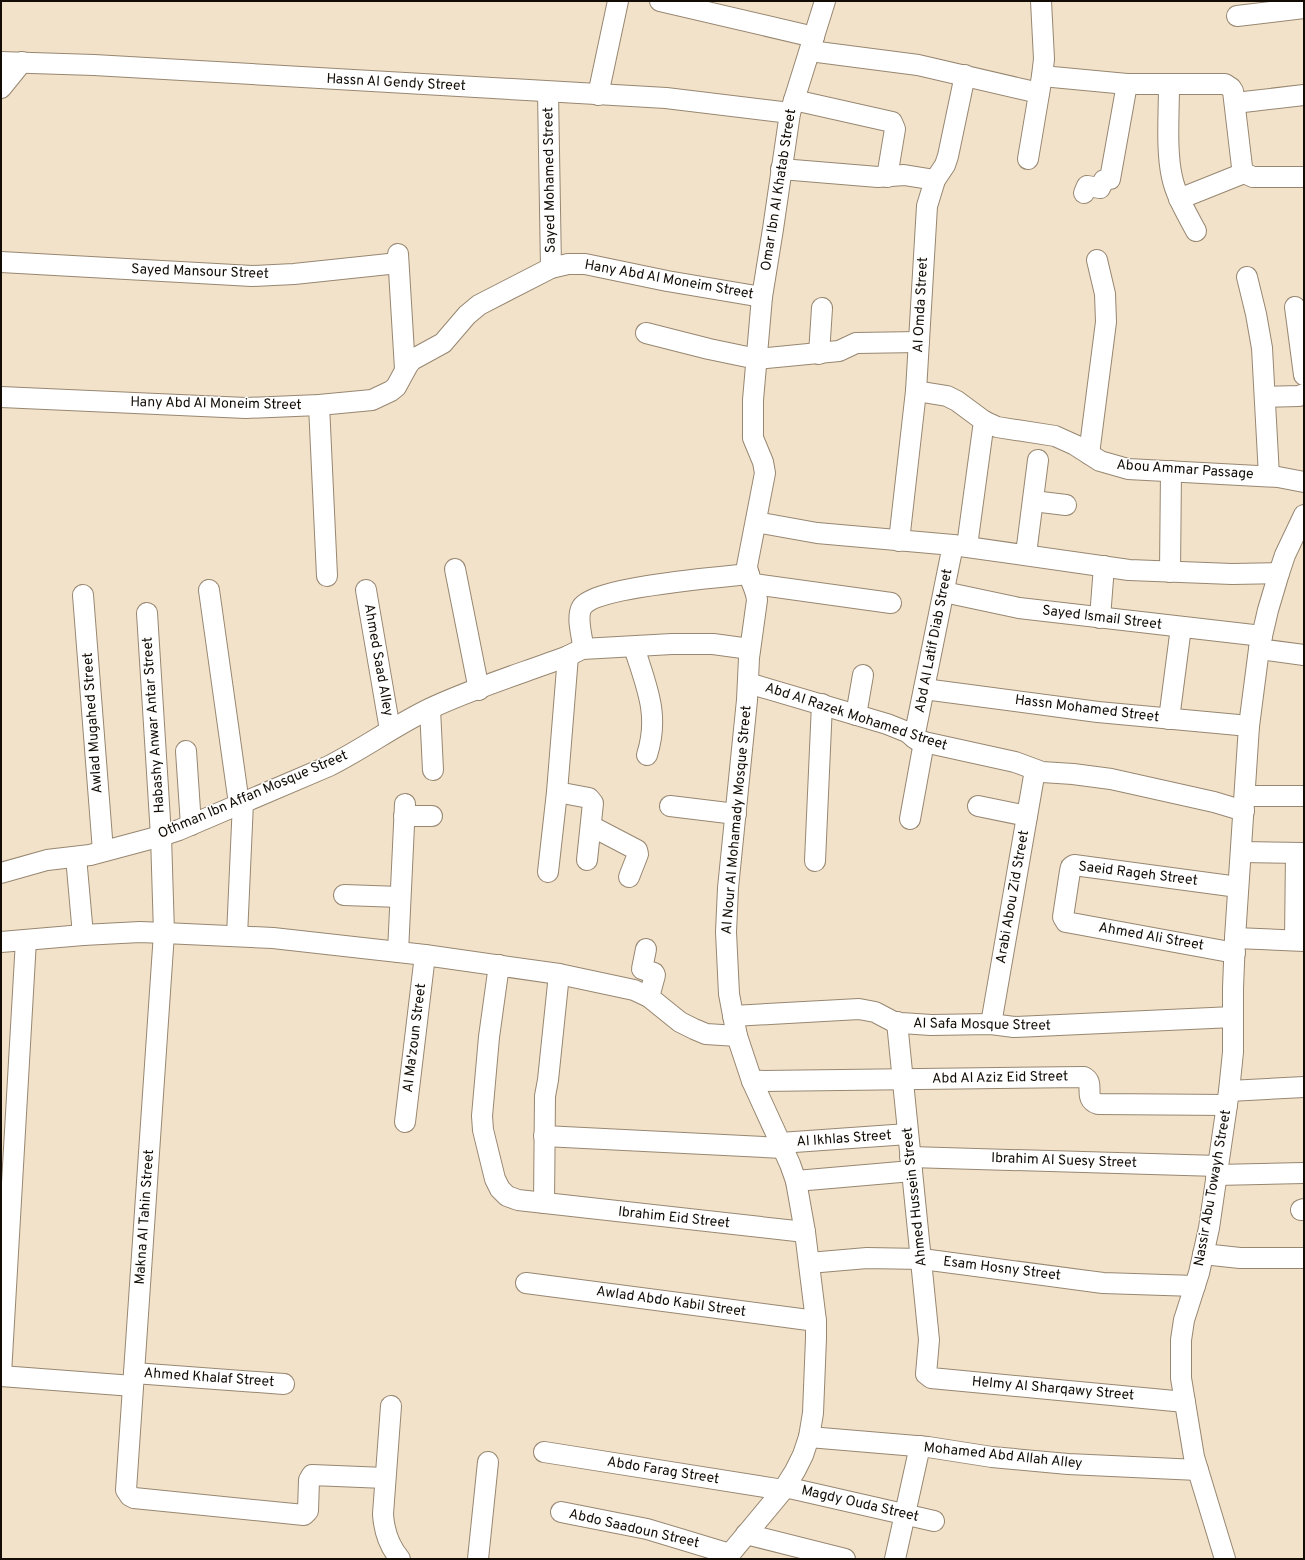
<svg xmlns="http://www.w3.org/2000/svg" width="1305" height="1560" font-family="Overpass,sans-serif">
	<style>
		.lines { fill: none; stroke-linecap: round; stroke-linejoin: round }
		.minor-casing { stroke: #978771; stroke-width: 22 }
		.minor { stroke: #fff; stroke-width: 20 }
		.labels { text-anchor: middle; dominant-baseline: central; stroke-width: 3; stroke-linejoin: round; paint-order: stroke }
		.street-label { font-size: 14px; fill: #120c05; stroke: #fff }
	</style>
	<rect width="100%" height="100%" fill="#f3e2ca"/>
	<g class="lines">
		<g class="minor-casing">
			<g id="minor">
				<path d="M 660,1 L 814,37"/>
				<path d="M 1237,16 L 1304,8"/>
				<path d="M 810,51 L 918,65 L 1039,93"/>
				<path d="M 1,62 L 94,65 L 666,98 L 790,113"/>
				<path d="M 1042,76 L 1127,84 L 1225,84 L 1231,88 L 1233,91 L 1242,167 L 1244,173 L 1253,177 L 1304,177"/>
				<path d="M 1169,85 C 1169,113 1166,151 1172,177 C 1176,196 1187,214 1196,231"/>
				<path d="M 1,88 L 22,62"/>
				<path d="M 548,92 L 551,268"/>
				<path d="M 598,95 L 618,1"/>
				<path d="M 794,100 L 892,122 L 895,129 L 887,177"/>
				<path d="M 1235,103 L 1304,95"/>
				<path d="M 1028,159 L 1042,76 L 1044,59 L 1041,1"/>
				<path d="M 781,169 L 878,177 L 904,175 L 935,180"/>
				<path d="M 1084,193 L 1087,186 L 1100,188 L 1104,180 L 1110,179 L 1127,84"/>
				<path d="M 1179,199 L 1244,173"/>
				<path d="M 398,254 L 405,369"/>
				<path d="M 1,262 L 252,276 L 294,274 L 398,263"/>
				<path d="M 1247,277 L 1256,314 L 1262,348 L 1269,476"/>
				<path d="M 1295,307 L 1304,375"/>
				<path d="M 646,333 L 709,349 L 757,359 L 839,351 L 856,343 L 919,342"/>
				<path d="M 819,354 L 822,308"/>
				<path d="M 916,391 L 947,396 L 957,401 L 984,421 L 997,427 L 1055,436 L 1075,445 L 1100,461 L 1128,469 L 1278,477 L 1304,482"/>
				<path d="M 1,397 L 246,408 L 319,405 L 372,400 L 391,391 L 396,387 L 408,365 L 412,360 L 443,343 L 467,315 L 479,305 L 551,268 L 568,264 L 585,264 L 667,281 L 762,297"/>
				<path d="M 1265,397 L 1299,396 L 1304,394"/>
				<path d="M 319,405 L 327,576"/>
				<path d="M 1089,454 L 1106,322 L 1105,294 L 1097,260"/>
				<path d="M 1033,501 L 1066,505"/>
				<path d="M 756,522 L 817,533 L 953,545 L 1129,570 L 1232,574 L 1279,573"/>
				<path d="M 899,541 L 916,391 L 927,206 L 935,180 L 945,165 L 948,156 L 965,75"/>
				<path d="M 967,546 L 984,421"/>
				<path d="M 1026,554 L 1038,460"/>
				<path d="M 455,569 L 479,690"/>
				<path d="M 1170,572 L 1171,471"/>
				<path d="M 754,584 L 891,603"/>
				<path d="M 209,590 L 239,804"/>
				<path d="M 366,590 L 390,730"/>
				<path d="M 944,592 L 1019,608 L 1262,636"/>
				<path d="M 83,595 L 103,851"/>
				<path d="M 147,613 L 161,836 L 164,933 L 126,1490 L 130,1496 L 134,1498 L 304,1515 L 308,1511 L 309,1480 L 312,1475 L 385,1478"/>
				<path d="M 1100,618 L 1104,566"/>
				<path d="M 634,647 C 646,686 660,714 647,755"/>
				<path d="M 582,649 L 583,646 C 582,635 576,617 582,607 C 595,587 721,577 749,574"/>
				<path d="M 1259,649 L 1304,655"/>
				<path d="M 748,683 L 887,724 L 907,732 L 917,740 L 924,742 L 1015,762 L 1042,772 L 1073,774 L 1111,779 L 1214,802 L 1244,811"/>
				<path d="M 924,689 L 1098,712 L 1249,726"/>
				<path d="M 430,709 L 433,770"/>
				<path d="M 856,715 L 863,675"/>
				<path d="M 1169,719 L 1181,627"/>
				<path d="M 914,738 L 953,545"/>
				<path d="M 186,751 L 191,825"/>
				<path d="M 557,792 L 589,798 L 593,803 L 587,860"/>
				<path d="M 1246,796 L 1304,796"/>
				<path d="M 670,806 L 736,814"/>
				<path d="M 978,806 L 1027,816"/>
				<path d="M 404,816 L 432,816"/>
				<path d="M 910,819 L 924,742"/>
				<path d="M 591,826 L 637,850 L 638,854 L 629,877"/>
				<path d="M 1241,852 L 1304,853"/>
				<path d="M 76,857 L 83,935"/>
				<path d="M 815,861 L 822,704"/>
				<path d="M 548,872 L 557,792 L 568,656"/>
				<path d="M 1,873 L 47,860 L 90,855 L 161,836 L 179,830 L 329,766 C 363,749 394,726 429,709 C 473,688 523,673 568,656 L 582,649 L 672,644 L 713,644 L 750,649"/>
				<path d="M 344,895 L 400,897"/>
				<path d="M 237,936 L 243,802"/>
				<path d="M 1235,938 L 1304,941"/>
				<path d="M 1295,940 L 1296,853"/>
				<path d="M 1,942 L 83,935 L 140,932 L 164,933 L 273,938 L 425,955 L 559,974 L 634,990 L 649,997 L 680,1022 L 694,1029 L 706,1034 L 737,1036"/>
				<path d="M 646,949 L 642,969 L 654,973 L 655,975 L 649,997"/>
				<path d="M 398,952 L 405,804"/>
				<path d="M 1235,953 L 1066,922 L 1063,917 L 1070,871 L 1071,867 L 1074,865 L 1238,887"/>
				<path d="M 499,965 L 489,1037 L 482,1116 L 483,1130 L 495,1179 L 500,1189 L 507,1196 L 518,1200 L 805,1232"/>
				<path d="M 733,1016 L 859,1009 L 875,1012 L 894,1022 L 901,1023 L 931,1025 L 991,1024 L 1014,1027 L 1233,1017"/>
				<path d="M 897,1022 L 929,1340 L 926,1374 L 931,1378 L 1185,1402"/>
				<path d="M 991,1024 L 1035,770"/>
				<path d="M 752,1081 L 1084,1077 C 1096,1083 1082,1099 1098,1104 L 1227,1105"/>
				<path d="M 1229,1091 L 1304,1087"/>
				<path d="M 405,1122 L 425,955"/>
				<path d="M 544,1136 L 783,1148"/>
				<path d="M 780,1143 L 908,1134"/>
				<path d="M 910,1157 L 1218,1166"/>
				<path d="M 1216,1175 L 1304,1173"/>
				<path d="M 796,1181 L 912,1171"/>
				<path d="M 544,1203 L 545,1096 L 548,1080 L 559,974"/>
				<path d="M 1301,1210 L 1304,1209"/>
				<path d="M 1203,1254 L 1240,1258 L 1304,1258"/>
				<path d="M 809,1263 L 867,1258 L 922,1259 L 1103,1283 L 1195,1286"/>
				<path d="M 526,1283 L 816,1321"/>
				<path d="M 134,1373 L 284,1384"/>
				<path d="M 1,1374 L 26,940"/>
				<path d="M 1,1376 L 133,1386"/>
				<path d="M 391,1406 L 383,1514 C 384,1531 389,1546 400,1559"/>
				<path d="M 809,1437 L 928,1447 L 992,1457 L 1068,1464 L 1198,1470"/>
				<path d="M 544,1452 L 783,1490"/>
				<path d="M 785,1487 L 934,1521"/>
				<path d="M 561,1512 L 647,1529 L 730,1554"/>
				<path d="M 746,1534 L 845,1559"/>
				<path d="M 478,1559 L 488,1462"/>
				<path d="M 727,1559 L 730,1554 L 783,1490 L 795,1471 L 803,1455 L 809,1437 L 813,1413 L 816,1338 L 816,1321 L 805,1232 L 796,1181 L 790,1164 L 752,1081 L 737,1036 L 729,994 L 726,932 L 728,888 L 747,700 L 749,658 L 757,600 C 756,588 748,578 747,566 L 765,473 L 763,462 L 753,438 L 753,400 L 762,297 L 773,229 L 790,113 L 825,1"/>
				<path d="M 895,1559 L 920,1446"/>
				<path d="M 1225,1559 L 1194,1457 L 1181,1378 L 1181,1340 L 1184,1320 L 1199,1273 L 1209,1228 L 1229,1091 L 1233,1052 L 1233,988 L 1235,938 L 1249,726 L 1259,649 L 1268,610 L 1279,573 L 1285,555 L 1304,515"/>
			</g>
		</g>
		<use href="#minor" class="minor"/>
	</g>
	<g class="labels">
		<g class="street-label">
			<text transform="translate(396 83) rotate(3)">Hassn Al Gendy Street</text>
			<text transform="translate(550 180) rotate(-91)">Sayed Mohamed Street</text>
			<text transform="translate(779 190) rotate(-81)">Omar Ibn Al Khatab Street</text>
			<text transform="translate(200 272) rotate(2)">Sayed Mansour Street</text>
			<text transform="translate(669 280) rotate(10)">Hany Abd Al Moneim Street</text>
			<text transform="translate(921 305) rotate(-87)">Al Omda Street</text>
			<text transform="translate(216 404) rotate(1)">Hany Abd Al Moneim Street</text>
			<text transform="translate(1185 470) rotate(4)">Abou Ammar Passage</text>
			<text transform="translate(1102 618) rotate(7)">Sayed Ismail Street</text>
			<text transform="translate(934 641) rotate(-79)">Abd Al Latif Diab Street</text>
			<text transform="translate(378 660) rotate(80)">Ahmed Saad Alley</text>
			<text transform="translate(1087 709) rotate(7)">Hassn Mohamed Street</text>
			<text transform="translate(856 717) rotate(18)">Abd Al Razek Mohamed Street</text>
			<text transform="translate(93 723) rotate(-94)">Awlad Mugahed Street</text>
			<text transform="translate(154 725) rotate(-94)">Habashy Anwar Antar Street</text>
			<text transform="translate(253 795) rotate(-23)">Othman Ibn Affan Mosque Street</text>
			<text transform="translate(737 820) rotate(-85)">Al Nour Al Mohamady Mosque Street</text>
			<text transform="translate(1138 874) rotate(7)">Saeid Rageh Street</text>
			<text transform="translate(1013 897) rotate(-80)">Arabi Abou Zid Street</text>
			<text transform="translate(1151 937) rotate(10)">Ahmed Ali Street</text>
			<text transform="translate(982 1025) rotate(1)">Al Safa Mosque Street</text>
			<text transform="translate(415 1038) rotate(-83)">Al Ma'zoun Street</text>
			<text transform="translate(1000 1078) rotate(-1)">Abd Al Aziz Eid Street</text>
			<text transform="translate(844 1139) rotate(-4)">Al Ikhlas Street</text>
			<text transform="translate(1064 1161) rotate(2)">Ibrahim Al Suesy Street</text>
			<text transform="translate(1213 1188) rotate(-80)">Nassir Abu Towayh Street</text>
			<text transform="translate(915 1197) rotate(-96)">Ahmed Hussein Street</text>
			<text transform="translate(145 1217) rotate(-86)">Makna Al Tahin Street</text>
			<text transform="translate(674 1218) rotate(6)">Ibrahim Eid Street</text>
			<text transform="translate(1002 1269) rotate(7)">Esam Hosny Street</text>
			<text transform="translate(671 1302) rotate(8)">Awlad Abdo Kabil Street</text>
			<text transform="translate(209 1378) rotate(4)">Ahmed Khalaf Street</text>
			<text transform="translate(1053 1389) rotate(5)">Helmy Al Sharqawy Street</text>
			<text transform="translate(1003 1456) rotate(6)">Mohamed Abd Allah Alley</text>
			<text transform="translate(663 1471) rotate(9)">Abdo Farag Street</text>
			<text transform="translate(860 1504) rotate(13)">Magdy Ouda Street</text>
			<text transform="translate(634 1529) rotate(13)">Abdo Saadoun Street</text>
		</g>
	</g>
	<rect width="1305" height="1560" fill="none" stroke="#120c05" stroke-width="4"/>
</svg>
